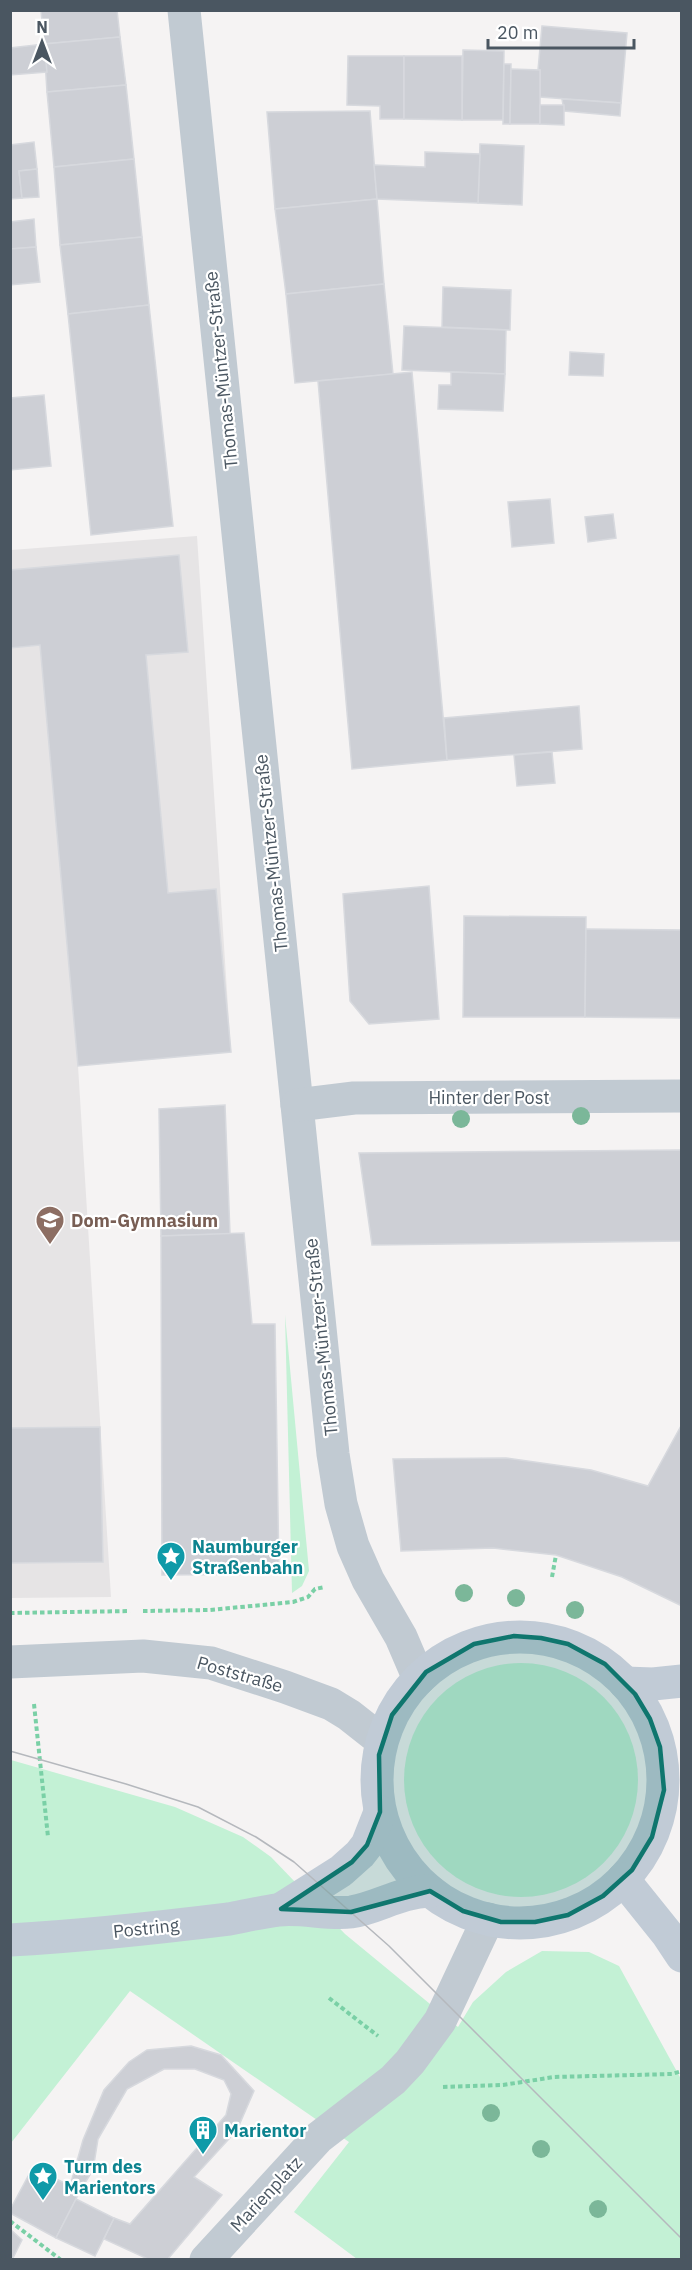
<svg xmlns="http://www.w3.org/2000/svg" width="692" height="2270" font-family="'IBM Plex Sans',sans-serif">
	<style>
		.education { fill: #e6e4e5 }
		.green { fill: #c3f1d5 }
		.building { fill: #cdcfd5; stroke: #d7d9de; stroke-width: 1.5 }
		.lines { fill: none; stroke-linecap: round; stroke-linejoin: round }
		.path { stroke: #7ad0a6; stroke-width: 4; stroke-dasharray: 4.5 3; stroke-linecap: butt }
		.street { stroke: #c1cad2; stroke-width: 33 }
		.secondary { stroke: #c1cbd6; stroke-width: 33 }
		.tram { stroke: #b5b8bd; stroke-width: 1.5 }
		.tree { fill: #7bb799 }
		.marked { fill: #0f766e; fill-opacity: 0.2; stroke: #0f766e; stroke-width: 4.5; stroke-linejoin: round }
		.labels { text-anchor: middle; dominant-baseline: central; stroke-width: 4.5; stroke-linejoin: round; paint-order: stroke }
		.street-label { font-size: 18px; fill: #4a5661; stroke: #fff }
		.education-label { font-size: 18px; font-weight: bold; fill: #785e54; stroke: #fff; text-anchor: start }
		.culture-label { font-size: 18px; font-weight: bold; fill: #0d838f; stroke: #fff; text-anchor: start }
	</style>
	<rect width="100%" height="100%" fill="#f5f3f3"/>
	<path class="education" d="M 197,536 L 231,1052 L 78,1066 L 111,1597 L 11,1598 L 11,550 Z"/>
	<g class="green">
		<path d="M 285,1315 L 309,1571 L 302,1586 L 292,1593 Z"/>
		<circle cx="521" cy="1780" r="117"/>
		<path d="M 11,1760 L 175,1807 L 243,1837 L 271,1857 L 345,1934 L 458,2027 L 473,2002 L 506,1972 L 542,1951 L 589,1952 L 619,1966 L 681,2079 L 681,2259 L 357,2259 L 294,2212 L 349,2142 L 130,1991 L 11,2143 Z"/>
	</g>
	<g class="building">
		<path d="M 41,10 L 117,10 L 120,37 L 44,44 Z"/>
		<path d="M 542,26 L 627,33 L 621,103 L 540,97 L 540,70 L 538,70 Z"/>
		<path d="M 120,37 L 126,85 L 47,92 L 44,44 Z"/>
		<path d="M 44,44 L 47,72 L 10,75 L 10,48 Z"/>
		<path d="M 463,50 L 504,51 L 503,120 L 462,120 Z"/>
		<path d="M 348,56 L 404,56 L 404,119 L 380,119 L 380,106 L 347,105 Z"/>
		<path d="M 404,56 L 462,56 L 462,120 L 404,119 Z"/>
		<path d="M 504,64 L 511,64 L 510,124 L 503,124 Z"/>
		<path d="M 511,69 L 540,70 L 540,124 L 510,124 Z"/>
		<path d="M 126,85 L 134,159 L 54,167 L 47,92 Z"/>
		<path d="M 562,99 L 621,103 L 620,116 L 564,111 Z"/>
		<path d="M 540,105 L 564,105 L 564,125 L 540,124 Z"/>
		<path d="M 370,111 L 377,199 L 275,209 L 267,112 Z"/>
		<path d="M 34,142 L 37,169 L 19,171 L 22,198 L 10,199 L 10,145 Z"/>
		<path d="M 480,144 L 524,146 L 522,205 L 478,203 Z"/>
		<path d="M 425,152 L 480,154 L 478,203 L 377,199 L 374,165 L 425,167 Z"/>
		<path d="M 134,159 L 142,237 L 60,245 L 54,167 Z"/>
		<path d="M 37,169 L 39,197 L 22,198 L 19,171 Z"/>
		<path d="M 377,199 L 384,284 L 286,294 L 275,209 Z"/>
		<path d="M 34,219 L 36,247 L 10,249 L 10,222 Z"/>
		<path d="M 142,237 L 149,305 L 68,314 L 60,245 Z"/>
		<path d="M 36,247 L 40,282 L 10,285 L 10,249 Z"/>
		<path d="M 384,284 L 393,374 L 295,383 L 286,294 Z"/>
		<path d="M 443,287 L 511,290 L 510,330 L 442,327 Z"/>
		<path d="M 149,305 L 173,526 L 91,535 L 68,314 Z"/>
		<path d="M 404,326 L 506,330 L 505,374 L 402,370 Z"/>
		<path d="M 570,352 L 604,354 L 603,376 L 569,375 Z"/>
		<path d="M 412,372 L 447,760 L 352,769 L 318,381 Z"/>
		<path d="M 451,372 L 505,374 L 503,411 L 438,409 L 439,385 L 451,385 Z"/>
		<path d="M 44,395 L 51,466 L 10,470 L 10,398 Z"/>
		<path d="M 550,499 L 554,543 L 512,547 L 508,502 Z"/>
		<path d="M 613,514 L 616,538 L 588,542 L 585,517 Z"/>
		<path d="M 179,555 L 188,652 L 146,655 L 168,893 L 216,889 L 231,1052 L 78,1066 L 40,645 L 10,648 L 10,570 Z"/>
		<path d="M 579,706 L 582,749 L 447,760 L 444,718 Z"/>
		<path d="M 552,752 L 555,783 L 517,786 L 514,755 Z"/>
		<path d="M 429,886 L 439,1019 L 369,1024 L 350,1001 L 343,894 Z"/>
		<path d="M 464,916 L 586,917 L 585,1017 L 463,1017 Z"/>
		<path d="M 586,929 L 682,930 L 682,1018 L 585,1017 Z"/>
		<path d="M 225,1105 L 230,1234 L 161,1236 L 159,1109 Z"/>
		<path d="M 682,1150 L 682,1241 L 372,1245 L 359,1153 Z"/>
		<path d="M 244,1233 L 252,1324 L 275,1324 L 279,1574 L 162,1575 L 161,1236 Z"/>
		<path d="M 682,1424 L 682,1606 L 622,1577 L 556,1555 L 493,1548 L 401,1551 L 393,1459 L 506,1458 L 591,1470 L 648,1486 Z"/>
		<path d="M 100,1427 L 103,1562 L 10,1563 L 10,1428 Z"/>
		<path d="M 191,2046 L 221,2055 L 254,2091 L 237,2130 L 194,2177 L 222,2195 L 167,2260 L 150,2260 L 104,2239 L 114,2218 L 130,2224 L 226,2115 L 231,2094 L 224,2080 L 195,2069 L 164,2069 L 127,2089 L 98,2139 L 93,2170 L 80,2191 L 70,2186 L 83,2140 L 104,2090 L 129,2062 L 147,2050 Z"/>
		<path d="M 33,2167 L 80,2191 L 56,2238 L 10,2213 L 10,2210 Z"/>
		<path d="M 76,2199 L 114,2218 L 95,2256 L 56,2238 Z"/>
		<path d="M 10,2229 L 22,2240 L 12,2260 L 10,2260 Z"/>
	</g>
	<g class="lines">
		<g class="path">
			<path d="M 552,1577 L 556,1555"/>
			<path d="M 143,1611 L 210,1610 L 293,1602 L 308,1597 L 315,1589 L 325,1587"/>
			<path d="M 10,1613 L 130,1611"/>
			<path d="M 34,1704 L 48,1837"/>
			<path d="M 329,1998 L 378,2036"/>
			<path d="M 443,2087 L 503,2085 L 554,2077 L 672,2074 L 682,2071"/>
			<path d="M 10,2221 L 61,2260"/>
		</g>
		<g class="street">
			<path d="M 184,10 L 333,1454 L 341,1504 L 353,1546 L 368,1580 L 401,1637 L 419,1679"/>
			<path d="M 297,1105 L 354,1098 L 682,1096"/>
			<path d="M 10,1662 L 143,1656 L 211,1663 L 285,1687 L 331,1704 L 349,1715 L 382,1741"/>
			<path d="M 206,2260 L 318,2138 L 393,2080 L 410,2062 L 440,2021 L 488,1919"/>
		</g>
		<g class="secondary">
			<circle cx="520" cy="1780" r="143"/>
			<path d="M 625,1683 L 653,1684 L 682,1681"/>
			<path d="M 623,1879 L 668,1935 L 682,1956"/>
			<path d="M 281,1909 L 341,1871 L 360,1854 L 367,1845 L 380,1812"/>
			<path d="M 10,1940 C 83,1936 156,1928 229,1919 C 245,1916 261,1912 278,1910 C 302,1907 327,1915 351,1912 C 378,1908 399,1892 430,1891"/>
		</g>
		<path class="tram" d="M 10,1751 L 126,1784 L 198,1807 L 256,1837 L 294,1862 L 389,1946 L 682,2239"/>
	</g>
	<g class="tree">
		<circle cx="581" cy="1116" r="9"/>
		<circle cx="461" cy="1119" r="9"/>
		<circle cx="464" cy="1593" r="9"/>
		<circle cx="516" cy="1598" r="9"/>
		<circle cx="575" cy="1610" r="9"/>
		<circle cx="491" cy="2113" r="9"/>
		<circle cx="541" cy="2149" r="9"/>
		<circle cx="598" cy="2209" r="9"/>
	</g>
	<path class="marked" d="M 514,1636 L 541,1638 L 568,1644 L 605,1664 L 635,1694 L 650,1719 L 660,1747 L 664,1790 L 652,1837 L 632,1870 L 603,1896 L 568,1915 L 535,1922 L 501,1922 L 463,1911 L 430,1891 L 351,1912 L 281,1909 L 352,1862 L 367,1845 L 380,1812 L 379,1755 L 392,1715 L 426,1672 L 474,1644 Z"/>
	<defs>
		<g id="school-pin" transform="scale(1.5)"><path d="M0 17L-7.5 6A9.5 9.5 0 1 1 7.5 6Z" fill="#8d6e63" stroke="#fff"/><path d="M0-5L7-2L0 1L-7-2ZM-4 1L0 2.5L4 1V4Q0 6-4 4Z" fill="#fff"/></g>
		<g id="sight-pin" transform="scale(1.5)"><path d="M0 17L-7.5 6A9.5 9.5 0 1 1 7.5 6Z" fill="#0f9aa8" stroke="#fff"/><path d="M0-6L1.8-2.2L6-1.7L2.9 1.2L3.7 5.4L0 3.3L-3.7 5.4L-2.9 1.2L-6-1.7L-1.8-2.2Z" fill="#fff"/></g>
		<g id="building-pin" transform="scale(1.5)"><path d="M0 17L-7.5 6A9.5 9.5 0 1 1 7.5 6Z" fill="#0f9aa8" stroke="#fff"/><path d="M-4-6H4V6H1V3H-1V6H-4ZM-2.5-4.3h1.7v1.8h-1.7ZM.8-4.3h1.7v1.8H.8ZM-2.5-1h1.7V.8h-1.7ZM.8-1h1.7V.8H.8Z" fill="#fff"/></g>
	</defs>
	<g fill-rule="evenodd">
		<use href="#school-pin" x="50" y="1220"/>
		<use href="#sight-pin" x="171" y="1556"/>
		<use href="#building-pin" x="203" y="2130"/>
		<use href="#sight-pin" x="43" y="2176"/>
	</g>
	<g class="labels">
		<g class="street-label">
			<text transform="translate(221 370) rotate(-96)">Thomas-Müntzer-Straße</text>
			<text transform="translate(271 853) rotate(-96)">Thomas-Müntzer-Straße</text>
			<text x="489" y="1097">Hinter der Post</text>
			<text transform="translate(321 1337) rotate(-96)">Thomas-Müntzer-Straße</text>
			<text transform="translate(240 1674) rotate(16)">Poststraße</text>
			<text transform="translate(146 1928) rotate(-6)">Postring</text>
			<text transform="translate(266 2194) rotate(-47)">Marienplatz</text>
		</g>
		<g class="education-label">
			<text x="71" y="1220">Dom-Gymnasium</text>
		</g>
		<g class="culture-label">
			<text x="192" y="1546">Naumburger<tspan x="192" dy="21">Straßenbahn</tspan></text>
			<text x="224" y="2130">Marientor</text>
			<text x="64" y="2166">Turm des<tspan x="64" dy="21">Marientors</tspan></text>
		</g>
	</g>
	<rect width="692" height="2270" fill="none" stroke="#4a5661" stroke-width="24"/>
	<g transform="translate(42 42)" stroke="#ffffff" stroke-width="4.5" paint-order="stroke">
	<path d="M0-4.5L10 22L0 15L-10 22Z" fill="#4a5661"/>
	<text y="-9" font-size="16" font-weight="bold" text-anchor="middle" fill="#4a5661">N</text>
	</g>
	<path d="M488 39v9h146v-9" fill="none" stroke="#4a5661" stroke-width="3"/>
	<text x="497" y="39" font-size="18" fill="#4a5661" stroke="#ffffff" stroke-width="4.5" paint-order="stroke">20 m</text>
</svg>
